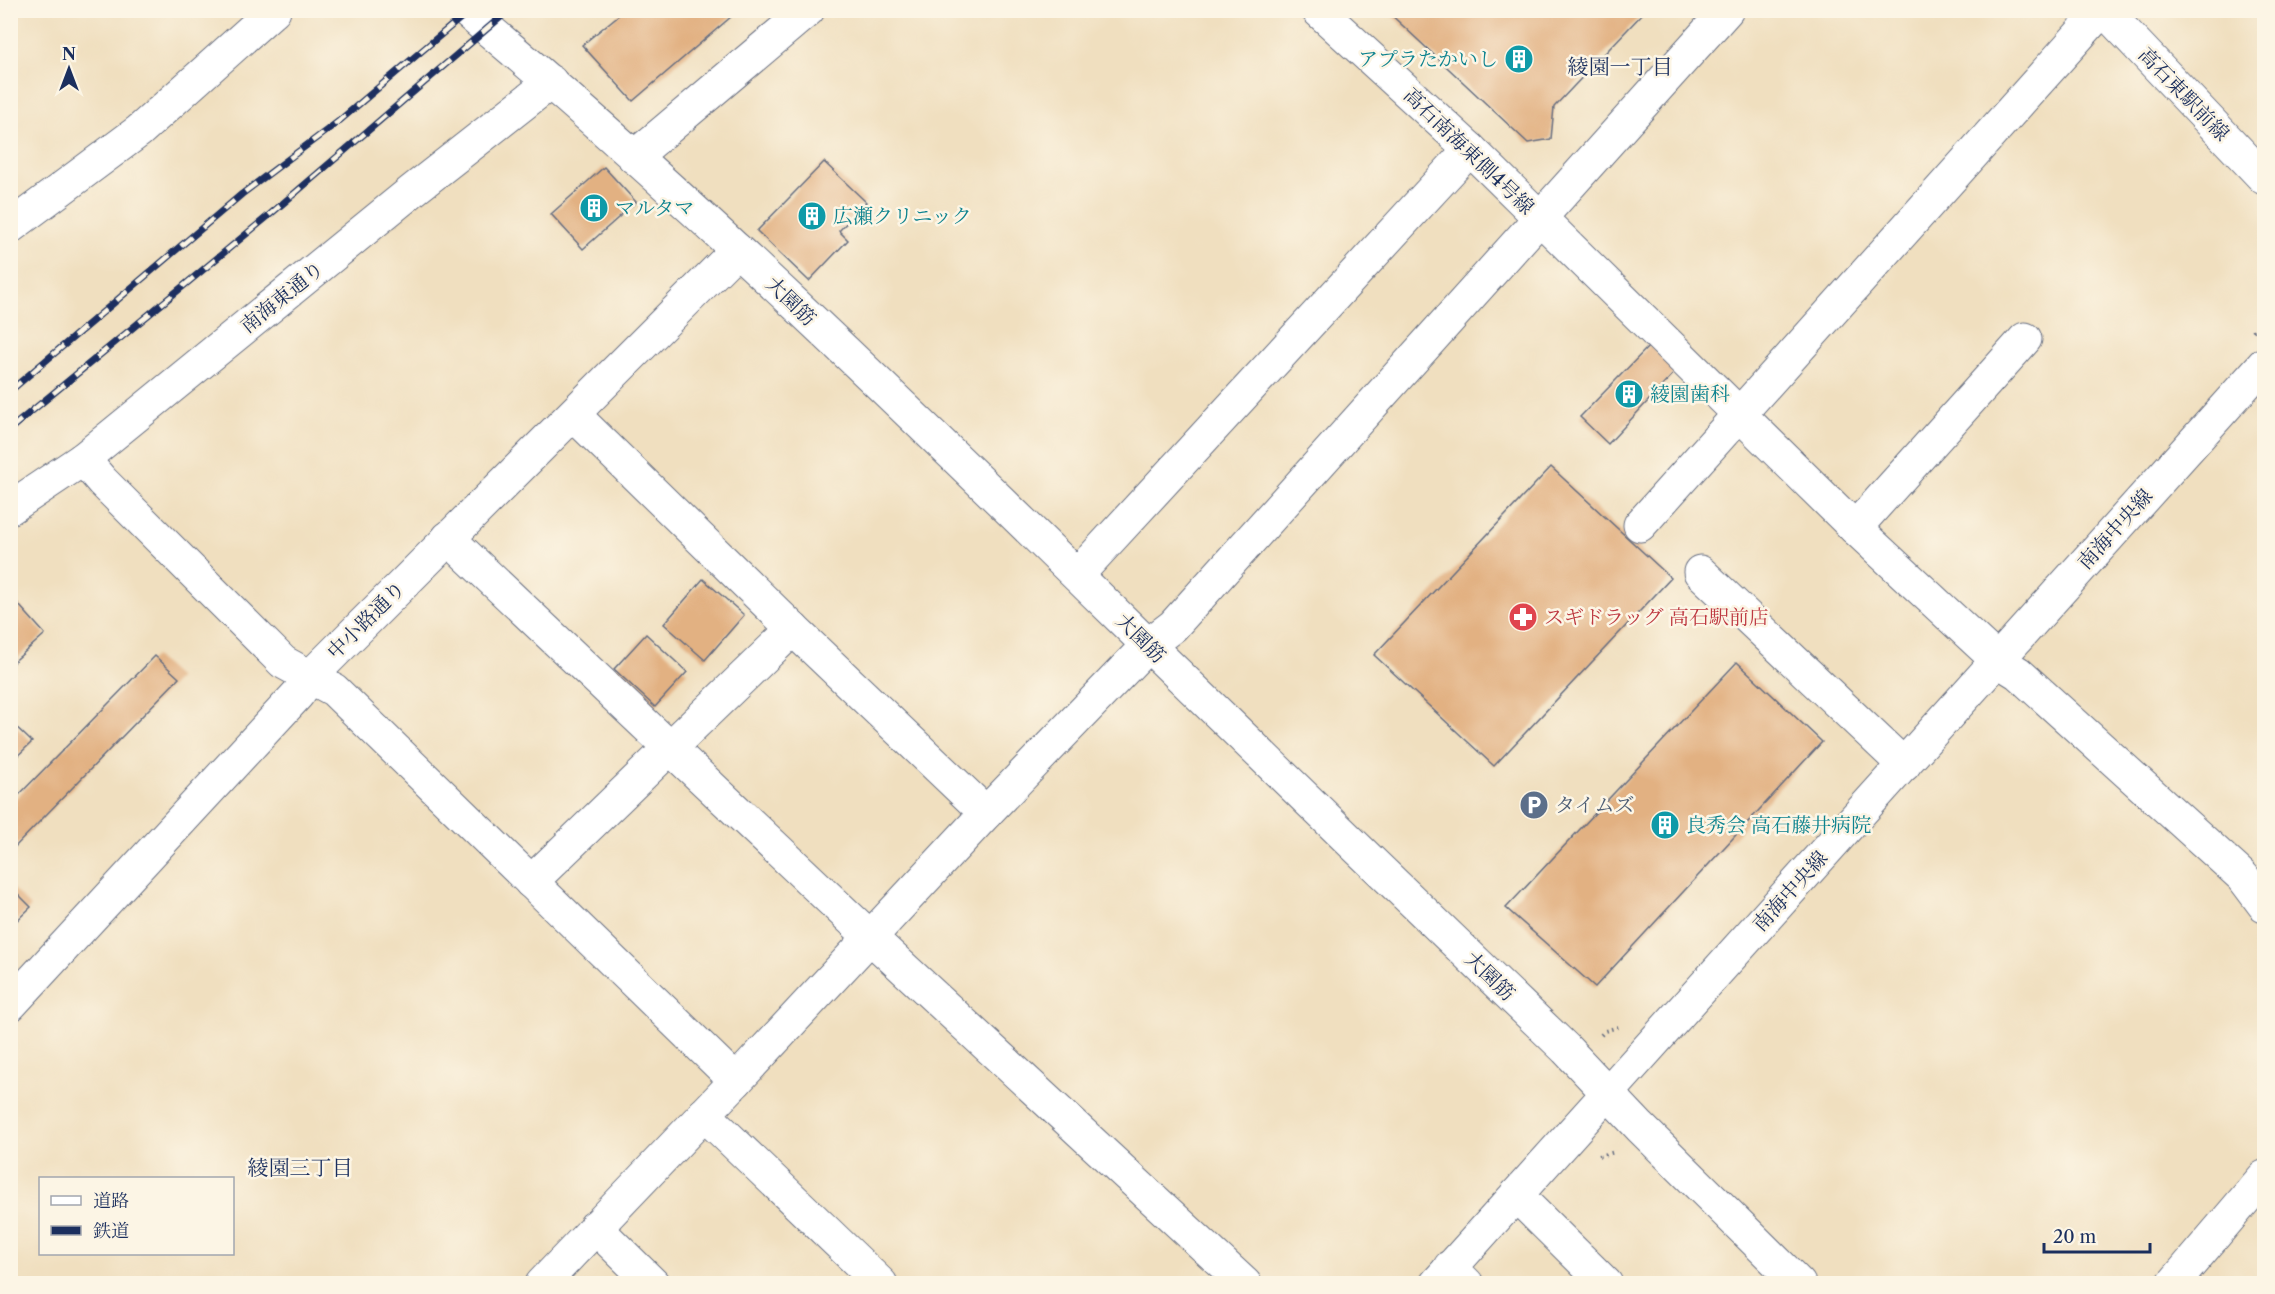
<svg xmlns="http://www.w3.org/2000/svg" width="2275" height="1294" font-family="'Libre Caslon Text','Noto Serif JP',serif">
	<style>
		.building { fill: #e2b182 }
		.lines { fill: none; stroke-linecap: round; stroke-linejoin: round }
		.minor-casing { stroke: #666d80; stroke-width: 35 }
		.tertiary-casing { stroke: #666d80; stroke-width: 35 }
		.path { stroke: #666d80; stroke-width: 4; stroke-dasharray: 1.5 4.5; stroke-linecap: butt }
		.minor { stroke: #fff; stroke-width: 33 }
		.tertiary { stroke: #fff; stroke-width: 33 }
		.rail-casing { stroke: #1b2f5e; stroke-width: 7 }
		.rail { stroke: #fcf5e5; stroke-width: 4.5; stroke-dasharray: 14; stroke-linecap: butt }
		.labels { text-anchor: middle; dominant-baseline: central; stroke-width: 5; stroke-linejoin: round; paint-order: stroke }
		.culture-label { font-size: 20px; fill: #0d838f; stroke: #fcf5e5; text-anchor: start }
		.street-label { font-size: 20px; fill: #1b2f5e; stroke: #fcf5e5 }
		.health-label { font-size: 20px; fill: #be3a42; stroke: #fcf5e5; text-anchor: start }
		.service-label { font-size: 20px; fill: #4e5e75; stroke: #fcf5e5; text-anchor: start }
		.neighbourhood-label { font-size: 21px; fill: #1b2f5e; stroke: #fcf5e5 }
	</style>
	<rect width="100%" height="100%" fill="#fcf5e5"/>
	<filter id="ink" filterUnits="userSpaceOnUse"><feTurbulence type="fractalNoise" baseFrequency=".0167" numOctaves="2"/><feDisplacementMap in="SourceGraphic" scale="12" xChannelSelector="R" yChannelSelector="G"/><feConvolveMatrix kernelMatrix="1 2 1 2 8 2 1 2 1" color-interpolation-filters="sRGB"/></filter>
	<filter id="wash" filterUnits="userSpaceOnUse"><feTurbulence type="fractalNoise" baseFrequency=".008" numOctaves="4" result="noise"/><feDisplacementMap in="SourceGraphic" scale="24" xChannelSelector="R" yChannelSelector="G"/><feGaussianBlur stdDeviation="1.35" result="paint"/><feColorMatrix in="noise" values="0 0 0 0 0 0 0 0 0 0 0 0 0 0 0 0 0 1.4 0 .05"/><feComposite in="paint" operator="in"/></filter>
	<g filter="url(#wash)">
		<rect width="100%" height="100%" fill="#f0dfbf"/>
		<g id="blocks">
			<g class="building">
				<path d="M 625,10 L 739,10 L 633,101 L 582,45 Z"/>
				<path d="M 1386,10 L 1646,10 L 1554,107 L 1551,139 L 1528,143 Z"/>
				<path d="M 824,162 L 866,202 L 839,231 L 848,240 L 809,281 L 757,231 Z"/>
				<path d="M 604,167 L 636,202 L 583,249 L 551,214 Z"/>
				<path d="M 1650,345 L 1676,371 L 1608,444 L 1580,417 Z"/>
				<path d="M 1551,467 L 1671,578 L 1494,766 L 1374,655 Z"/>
				<path d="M 703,579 L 744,615 L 705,660 L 664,624 Z"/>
				<path d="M 10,595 L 45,634 L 10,665 Z"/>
				<path d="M 646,634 L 687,672 L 655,707 L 614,669 Z"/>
				<path d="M 155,656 L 179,678 L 10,852 L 10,804 Z"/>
				<path d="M 1737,662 L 1822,742 L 1595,987 L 1506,908 Z"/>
				<path d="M 10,721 L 32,742 L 10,763 Z"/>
				<path d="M 10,886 L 31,907 L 10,927 Z"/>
			</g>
		</g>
	</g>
	<g filter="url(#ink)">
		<use href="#blocks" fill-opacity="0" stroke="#666d80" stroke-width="1.5"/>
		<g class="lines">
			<g class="minor-casing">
				<g id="minor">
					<path d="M 1318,10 L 1470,149 L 1855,528 L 1997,660 L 2018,673 L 2243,877 L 2264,905"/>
					<path d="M 634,157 L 808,10"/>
					<path d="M 10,227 L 139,131 L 274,10"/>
					<path d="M 574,415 L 793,629 L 986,813"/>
					<path d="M 83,459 L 102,481 L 283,662 L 334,690 L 736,1081"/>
					<path d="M 1640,525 L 2102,10"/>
					<path d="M 1855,528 L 2025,339"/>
					<path d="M 448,538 L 870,937 L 1245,1284"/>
					<path d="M 1700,572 L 1904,765"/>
					<path d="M 1077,575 L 1470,149"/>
					<path d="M 531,882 L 793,629"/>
					<path d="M 10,1005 L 298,694 L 310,677 L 737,250"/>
					<path d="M 704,1114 L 881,1284"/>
					<path d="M 1516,1195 L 1606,1284"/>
					<path d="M 595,1227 L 653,1284"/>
					<path d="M 1450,1267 L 1467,1284"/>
					<path d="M 2173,1284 L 2264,1177"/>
				</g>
			</g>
			<g class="tertiary-casing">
				<g id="tertiary">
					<path d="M 465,10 C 705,210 927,429 1150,647 C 1288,782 1427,915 1566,1049 L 1640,1127 L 1799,1284"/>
					<path d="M 2104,10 L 2264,178"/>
					<path d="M 10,508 L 83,459 L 412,191 L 551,82"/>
					<path d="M 542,1284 L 736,1081 L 986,813 L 1148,645 L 1173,626 L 1727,10"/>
					<path d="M 1436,1284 L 2264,364"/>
				</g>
			</g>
			<g class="path">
				<path d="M 2253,331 L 2264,318"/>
				<path d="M 1601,1035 L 1605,1031 L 1621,1026"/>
				<path d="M 1599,1156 L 1615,1152"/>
			</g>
			<use href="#minor" class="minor"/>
			<use href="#tertiary" class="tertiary"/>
			<g class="rail-casing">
				<g id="rail">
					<path d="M 10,391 L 242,194 L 339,121 L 470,10"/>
					<path d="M 10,429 L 267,217 L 509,10"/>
				</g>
			</g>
			<use href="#rail" class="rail"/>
		</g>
	</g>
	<defs>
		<g id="building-disc" transform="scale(1.5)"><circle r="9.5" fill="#0f9aa8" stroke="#fcf5e5"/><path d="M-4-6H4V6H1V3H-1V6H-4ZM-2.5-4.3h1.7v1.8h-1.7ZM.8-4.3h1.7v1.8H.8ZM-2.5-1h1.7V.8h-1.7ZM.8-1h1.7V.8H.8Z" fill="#fff"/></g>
		<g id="pharmacy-disc" transform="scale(1.5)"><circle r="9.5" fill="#e0444e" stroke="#fcf5e5"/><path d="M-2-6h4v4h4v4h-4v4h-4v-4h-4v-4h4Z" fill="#fff"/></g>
		<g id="parking-disc" transform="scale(1.5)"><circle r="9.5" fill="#5c6f8a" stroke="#fcf5e5"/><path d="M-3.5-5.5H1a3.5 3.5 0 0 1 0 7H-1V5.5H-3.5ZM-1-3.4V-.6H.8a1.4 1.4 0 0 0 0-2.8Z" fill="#fff"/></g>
	</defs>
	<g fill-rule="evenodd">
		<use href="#building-disc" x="1519" y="59"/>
		<use href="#building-disc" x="594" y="208"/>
		<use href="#building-disc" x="812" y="216"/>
		<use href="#building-disc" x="1629" y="394"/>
		<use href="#pharmacy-disc" x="1523" y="617"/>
		<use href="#parking-disc" x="1534" y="805"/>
		<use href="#building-disc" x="1665" y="825"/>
	</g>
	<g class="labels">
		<g class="culture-label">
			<text x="1498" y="59" text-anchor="end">アプラたかいし</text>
			<text x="615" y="208">マルタマ</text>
			<text x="833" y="216">広瀬クリニック</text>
			<text x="1650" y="394">綾園歯科</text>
			<text x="1686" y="825">良秀会 高石藤井病院</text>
		</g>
		<g class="street-label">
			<text transform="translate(2184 94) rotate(46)">高石東駅前線</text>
			<text transform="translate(1469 151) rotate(44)">高石南海東側4号線</text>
			<text transform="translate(282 297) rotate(-39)">南海東通り</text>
			<text transform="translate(791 301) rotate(44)">大園筋</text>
			<text transform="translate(2115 529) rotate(-48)">南海中央線</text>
			<text transform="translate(366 620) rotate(-45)">中小路通り</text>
			<text transform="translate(1141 638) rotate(45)">大園筋</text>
			<text transform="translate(1790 891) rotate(-48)">南海中央線</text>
			<text transform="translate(1490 976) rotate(44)">大園筋</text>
		</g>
		<g class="health-label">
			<text x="1544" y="617">スギドラッグ 高石駅前店</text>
		</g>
		<g class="service-label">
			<text x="1555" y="805">タイムズ</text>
		</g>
		<g class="neighbourhood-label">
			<text x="1620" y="66">綾園一丁目</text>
			<text x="300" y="1167">綾園三丁目</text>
		</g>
	</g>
	<rect width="2275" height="1294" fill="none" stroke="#fcf5e5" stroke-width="36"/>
	<rect x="39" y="1177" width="195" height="78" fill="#fcf5e5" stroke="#a2a6af" stroke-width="1.5"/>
	<rect x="51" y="1196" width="30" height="9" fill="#ffffff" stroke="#a2a6af" stroke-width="1.5"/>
	<text x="93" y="1207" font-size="18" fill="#1b2f5e">道路</text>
	<rect x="51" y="1226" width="30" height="9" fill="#1b2f5e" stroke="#a2a6af" stroke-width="1.5"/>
	<text x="93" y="1237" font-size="18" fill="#1b2f5e">鉄道</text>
	<g transform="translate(69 69)" stroke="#fcf5e5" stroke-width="4.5" paint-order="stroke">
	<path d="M0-4.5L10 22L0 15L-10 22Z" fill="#1b2f5e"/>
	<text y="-9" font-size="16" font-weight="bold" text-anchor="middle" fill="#1b2f5e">N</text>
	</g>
	<path d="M2044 1243v9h106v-9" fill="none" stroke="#1b2f5e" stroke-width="3"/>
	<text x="2053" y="1243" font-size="18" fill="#1b2f5e" stroke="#fcf5e5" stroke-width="4.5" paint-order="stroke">20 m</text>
</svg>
